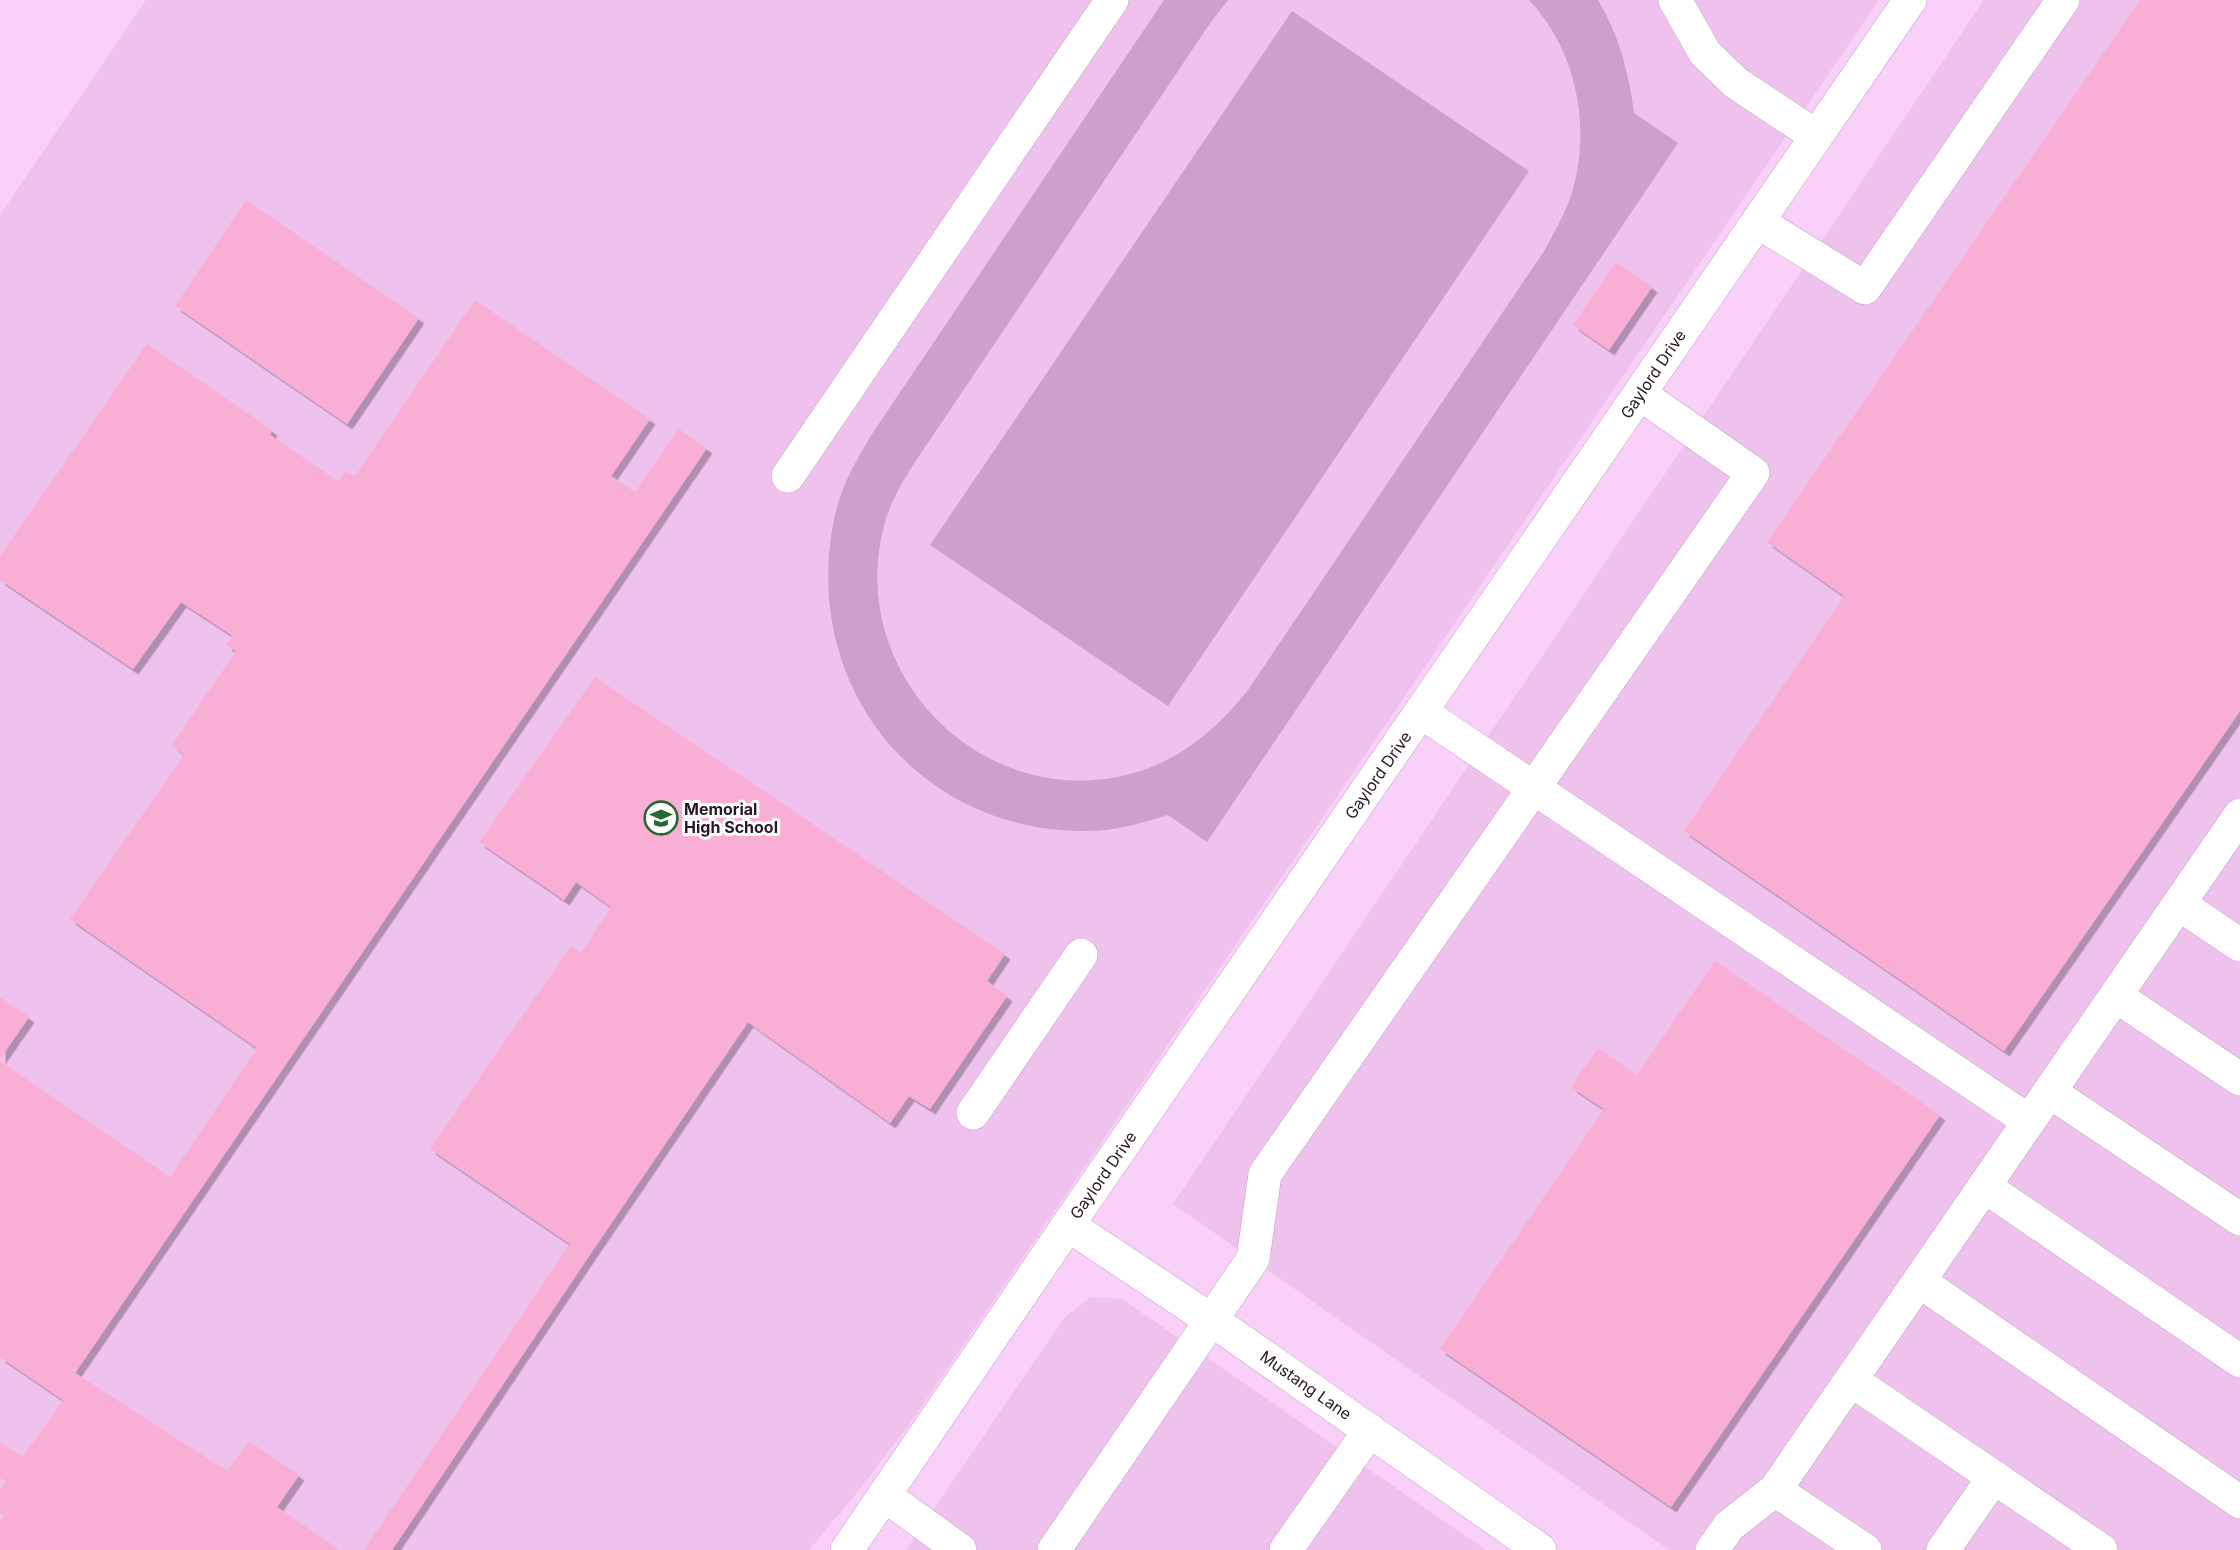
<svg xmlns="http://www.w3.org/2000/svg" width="2240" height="1550" font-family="Inter,sans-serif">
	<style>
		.built { fill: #efc2ee }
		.green { fill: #d09dcf }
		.building { fill: #f9afd5; filter: url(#shadow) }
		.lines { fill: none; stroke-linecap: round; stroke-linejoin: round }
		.minor-casing { stroke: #c69fc5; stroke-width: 34 }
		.minor { stroke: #fff; stroke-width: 33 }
		.labels { text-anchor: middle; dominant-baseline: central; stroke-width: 6; stroke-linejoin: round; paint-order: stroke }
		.street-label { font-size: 16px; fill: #261826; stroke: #fff }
		.poi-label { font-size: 16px; font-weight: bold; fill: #261826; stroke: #fff; text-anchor: start }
	</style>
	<defs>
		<filter id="shadow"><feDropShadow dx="5.5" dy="5.5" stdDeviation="0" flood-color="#0004"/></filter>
	</defs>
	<rect width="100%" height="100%" fill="#f9d0f8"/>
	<g class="built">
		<path d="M 146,0 L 1879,0 L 911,1422 L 859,1490 L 809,1550 L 0,1550 L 0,215 Z"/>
		<path d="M 1984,0 L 2240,0 L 2240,1550 L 1669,1550 L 1173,1204 Z"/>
		<path d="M 1091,1297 L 1122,1299 L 1486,1550 L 906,1550 L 1064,1318 Z"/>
	</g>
	<g class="green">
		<path d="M 1164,0 L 1228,0 L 1211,22 L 913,465 C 902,483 891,501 885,522 C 841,679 995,825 1149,768 C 1190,752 1221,724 1248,690 L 1546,248 C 1556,229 1567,210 1573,189 C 1591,124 1576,50 1529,0 L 1598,0 C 1619,35 1629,73 1634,113 L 1678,143 L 1207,842 L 1168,815 C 1142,823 1115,831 1088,831 C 913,833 796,678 836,511 C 842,484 857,460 870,437 Z"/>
		<path d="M 1292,11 L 1529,171 L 1168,706 L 930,545 Z"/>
	</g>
	<g class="building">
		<path d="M 2140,0 L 2240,0 L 2240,711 L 2004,1051 L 1684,831 L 1844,596 L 1767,542 Z"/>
		<path d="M 246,200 L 419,318 L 347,424 L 175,306 Z"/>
		<path d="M 1616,262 L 1652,287 L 1609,350 L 1573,325 Z"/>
		<path d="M 475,300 L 650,419 L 611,476 L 635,492 L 679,429 L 707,448 L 75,1373 L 227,1471 L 249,1441 L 299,1475 L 277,1507 L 340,1550 L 0,1550 L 0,1522 L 4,1516 L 0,1513 L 0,1490 L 6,1482 L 0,1478 L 0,1442 L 23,1457 L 63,1400 L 0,1357 L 0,1061 L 170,1177 L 257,1048 L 70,919 L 184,755 L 172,745 L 236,651 L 226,645 L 233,636 L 181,602 L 133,669 L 0,580 L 0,556 L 147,344 L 272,430 L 270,435 L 338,481 L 346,471 L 355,476 Z"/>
		<path d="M 595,677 L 1005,954 L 987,981 L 1007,996 L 930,1109 L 909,1096 L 890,1123 L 748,1022 L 589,1256 L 392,1550 L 364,1550 L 570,1244 L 430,1149 L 571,946 L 581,953 L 611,907 L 576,882 L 564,900 L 479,842 Z"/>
		<path d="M 1715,961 L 1940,1115 L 1671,1507 L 1440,1349 L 1604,1109 L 1571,1087 L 1598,1048 L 1637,1075 Z"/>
		<path d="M 0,997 L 29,1017 L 0,1059 Z"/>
	</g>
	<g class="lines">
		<g class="minor-casing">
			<g id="minor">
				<path d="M 1675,0 L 1705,53 L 1736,83 L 1816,136"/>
				<path d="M 1758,222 L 1865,288 L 2063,0"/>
				<path d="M 788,476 L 1112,0"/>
				<path d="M 1421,712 L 2029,1121"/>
				<path d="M 2179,904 L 2240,945"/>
				<path d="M 2116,996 L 2240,1079"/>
				<path d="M 2050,1092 L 2240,1219"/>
				<path d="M 973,1113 L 1081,955"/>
				<path d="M 1984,1186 L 2240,1361"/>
				<path d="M 1068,1225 L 1229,1332 L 1540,1550"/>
				<path d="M 1919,1281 L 2240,1502"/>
				<path d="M 1851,1380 L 2101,1550"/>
				<path d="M 1775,1490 L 1865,1550"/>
				<path d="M 884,1495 L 960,1550"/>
				<path d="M 847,1550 L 1068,1225 L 1910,0"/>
				<path d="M 1054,1550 L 1253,1259 L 1265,1174 L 1753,473 L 1640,394"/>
				<path d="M 1286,1550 L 1370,1430"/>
				<path d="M 1712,1550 L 1729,1526 L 1775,1490 L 2240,815"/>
				<path d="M 1943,1550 L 1994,1477"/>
			</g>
		</g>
		<use href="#minor" class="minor"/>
	</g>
	<defs>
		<g id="school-ring" transform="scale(1.725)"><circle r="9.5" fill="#fff" stroke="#276933" stroke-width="1.5"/><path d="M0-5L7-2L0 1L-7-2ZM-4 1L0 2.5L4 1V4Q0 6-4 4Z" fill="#276933"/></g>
	</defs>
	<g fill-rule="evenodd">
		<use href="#school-ring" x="661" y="818"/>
	</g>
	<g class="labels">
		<g class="street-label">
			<text transform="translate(1653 374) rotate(-56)">Gaylord Drive</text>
			<text transform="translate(1378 775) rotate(-55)">Gaylord Drive</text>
			<text transform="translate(1103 1175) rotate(-55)">Gaylord Drive</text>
			<text transform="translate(1306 1385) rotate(35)">Mustang Lane</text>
		</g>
		<g class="poi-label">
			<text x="684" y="809">Memorial<tspan x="684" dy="18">High School</tspan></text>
		</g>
	</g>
</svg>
